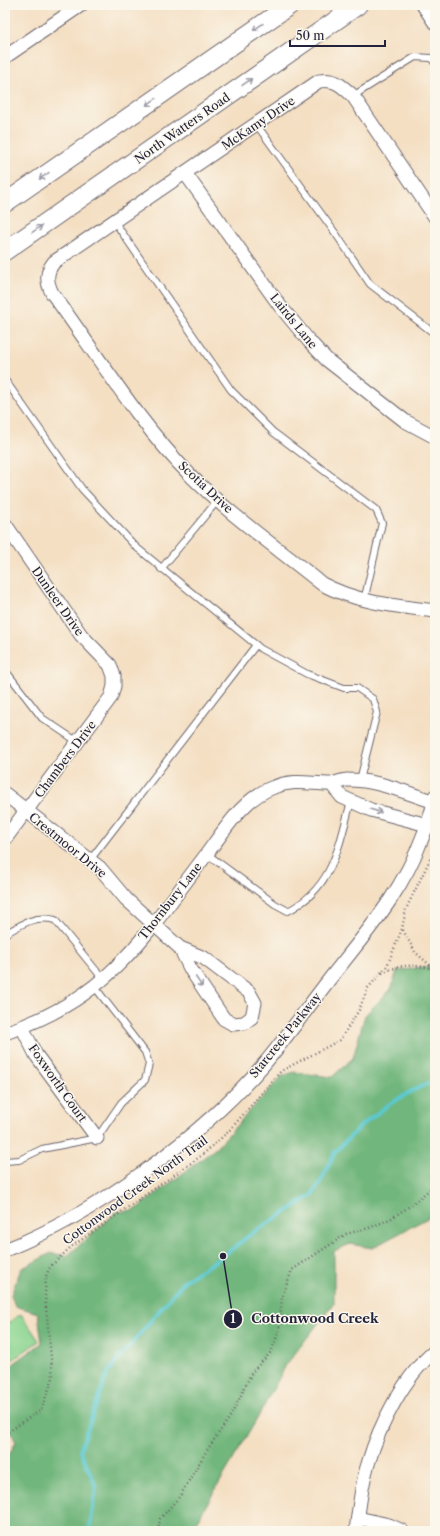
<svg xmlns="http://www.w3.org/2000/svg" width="440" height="1536" font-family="'Libre Caslon Text',serif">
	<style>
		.green { fill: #8cd591; stroke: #577c66 }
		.forest { fill: #71b67b; stroke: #4a6c5b }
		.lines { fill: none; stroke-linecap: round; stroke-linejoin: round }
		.stream { stroke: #5cc9d2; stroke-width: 4 }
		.lane-casing { stroke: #6c646b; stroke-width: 8 }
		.street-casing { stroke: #6c646b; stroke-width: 15 }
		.secondary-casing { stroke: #6c646b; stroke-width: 20 }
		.path { stroke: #6c646b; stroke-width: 2.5; stroke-dasharray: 1 3; stroke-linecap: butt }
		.lane { stroke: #fff; stroke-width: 6 }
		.street { stroke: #fff; stroke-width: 13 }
		.secondary { stroke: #fff; stroke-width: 18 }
		.oneway { stroke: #9c9ca7 }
		.labels { text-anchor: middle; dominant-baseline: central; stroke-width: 3; stroke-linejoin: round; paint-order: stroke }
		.street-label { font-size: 12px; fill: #22223b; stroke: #fbf7ec }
		.leader { fill: none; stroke: #22223b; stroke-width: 1.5 }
		.callout-dot { fill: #22223b; stroke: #fbf7ec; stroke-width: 1.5 }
		.mark-label { font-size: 12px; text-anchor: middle; font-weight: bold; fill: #fff }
		.callout-label { font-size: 13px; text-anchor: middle; font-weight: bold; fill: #22223b; stroke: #fbf7ec; stroke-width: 3; stroke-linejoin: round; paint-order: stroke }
	</style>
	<rect width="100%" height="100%" fill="#fbf7ec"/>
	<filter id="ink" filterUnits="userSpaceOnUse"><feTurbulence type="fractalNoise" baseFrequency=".025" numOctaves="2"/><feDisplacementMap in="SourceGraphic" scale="8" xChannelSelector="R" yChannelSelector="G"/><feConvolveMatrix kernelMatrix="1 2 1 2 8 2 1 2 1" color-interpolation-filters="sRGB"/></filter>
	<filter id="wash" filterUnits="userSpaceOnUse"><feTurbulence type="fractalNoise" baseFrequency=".012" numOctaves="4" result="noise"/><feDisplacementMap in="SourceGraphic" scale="16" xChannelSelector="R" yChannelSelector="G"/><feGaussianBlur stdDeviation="0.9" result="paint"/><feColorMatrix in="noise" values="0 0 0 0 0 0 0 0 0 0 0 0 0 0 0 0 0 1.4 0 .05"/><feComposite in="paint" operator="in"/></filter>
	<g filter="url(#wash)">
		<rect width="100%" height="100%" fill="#f4dfc3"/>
		<path class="green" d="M 21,1314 L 39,1341 L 5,1365 L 5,1325 Z"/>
		<path class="forest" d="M 435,965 L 435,1214 L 372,1248 L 350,1244 L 334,1251 L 334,1303 L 286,1365 L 257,1419 L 191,1531 L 5,1531 L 5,1455 L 9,1455 L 16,1442 L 5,1421 L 5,1370 L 42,1343 L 38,1313 L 15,1306 L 11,1295 L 21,1269 L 51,1253 L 67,1256 L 117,1212 L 135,1210 L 216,1148 L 282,1076 L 294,1072 L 332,1077 L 353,1058 L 365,1015 L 391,989 L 397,971 Z"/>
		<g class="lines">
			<path class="stream" d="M 88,1531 L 90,1528 L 96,1486 L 80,1450 L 108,1372 L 184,1281 L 223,1256 L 251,1234 L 311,1196 L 320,1183 L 335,1152 L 362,1125 L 391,1103 L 412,1091 L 435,1080"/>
		</g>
	</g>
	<g filter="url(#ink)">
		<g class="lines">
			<g class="lane-casing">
				<g id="lane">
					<path d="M 353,96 L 415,57 L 431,58 L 435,63"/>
					<path d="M 256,124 L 336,234 L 370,284 L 435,334"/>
					<path d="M 114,221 L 231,390 L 273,432 L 376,510 L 382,523 L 364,601"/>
					<path d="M 5,380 L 82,489 L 136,547 L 261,649 L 307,674 L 344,688 L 357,688 L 373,699 L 377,712 L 360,780"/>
					<path d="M 161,569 L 218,500"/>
					<path d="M 5,670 L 42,718 L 78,742"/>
					<path d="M 207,854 L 275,904 L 288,911 C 333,888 339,846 351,801"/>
					<path d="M 90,860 L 256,645"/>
					<path d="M 5,934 C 22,924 35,915 55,920 L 103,979"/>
					<path d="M 5,1161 L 19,1160 L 42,1149 L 97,1138 L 121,1103 L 145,1080 L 149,1064 L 145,1052 L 94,986"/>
				</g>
			</g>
			<g class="street-casing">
				<g id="street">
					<path d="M 423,5 L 435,23"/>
					<path d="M 5,57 L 81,5"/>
					<path d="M 185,173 L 280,306 L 309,341 L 327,360 L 405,421 L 435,437"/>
					<path d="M 435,217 L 353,96 C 342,86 335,78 319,81 L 54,262 C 46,272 46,281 52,293 C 96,353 139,424 191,476 C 231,516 279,549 322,584 C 358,603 396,606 435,611"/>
					<path d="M 5,524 L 81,635 L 110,665 L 114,676 L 114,686 L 111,697 L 5,839"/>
					<path d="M 332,785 L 342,797 L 371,810 L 435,827"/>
					<path d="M 5,794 L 100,868 L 126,899 L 180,948 L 204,958 L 249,992 L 255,1003 L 252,1017 L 244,1023 L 233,1024 L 224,1019 L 191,970 L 180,948"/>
					<path d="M 22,1027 L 36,1055 L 97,1138"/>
					<path d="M 5,1033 C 46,1019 85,998 116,967 C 149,935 175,895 203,859 C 223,833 242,798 274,787 C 295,779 309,784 331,784 C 336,784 342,779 348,780 C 379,780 406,793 435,802"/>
					<path d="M 5,1250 C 96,1214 201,1137 265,1063 C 290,1033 312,1001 336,971 C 371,927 403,890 423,836 C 428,822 433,811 435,796"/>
					<path d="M 358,1518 L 389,1525 L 402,1531"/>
					<path d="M 356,1531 C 359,1509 361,1485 368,1464 C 379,1426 404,1376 435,1351"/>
				</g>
			</g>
			<g class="secondary-casing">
				<g id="secondary">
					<path d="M 5,203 L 290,5"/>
					<path d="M 5,251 L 358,5"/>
				</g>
			</g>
			<g class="path">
				<path d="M 403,930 L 415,952 L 432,967"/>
				<path d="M 382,973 C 403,963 413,965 435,969"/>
				<path d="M 5,1434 L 41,1410 L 53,1378 L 45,1296 L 46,1276 L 50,1267 L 71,1247 L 201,1156 L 228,1132 L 281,1071 L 340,1040 L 359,1010 L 368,988 L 387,966 L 402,929 L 406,909 L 435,849"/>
				<path d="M 158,1531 L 160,1519 L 180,1496 L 207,1450 L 232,1414 L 252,1372 L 271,1352 L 279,1331 L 282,1297 L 292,1270 L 346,1234 L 369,1228 L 390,1219 L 410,1206 L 435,1185"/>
			</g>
			<use href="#lane" class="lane"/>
			<use href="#street" class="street"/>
			<use href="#secondary" class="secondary"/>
		</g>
		<defs><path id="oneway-shaft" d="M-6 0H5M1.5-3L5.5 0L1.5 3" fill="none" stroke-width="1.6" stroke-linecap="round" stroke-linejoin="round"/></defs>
		<g class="oneway">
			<use href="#oneway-shaft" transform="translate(258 27) rotate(145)"/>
			<use href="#oneway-shaft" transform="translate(247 82) rotate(-35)"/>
			<use href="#oneway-shaft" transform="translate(151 102) rotate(145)"/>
			<use href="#oneway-shaft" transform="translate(44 176) rotate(145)"/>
			<use href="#oneway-shaft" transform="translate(37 229) rotate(-35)"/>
			<use href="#oneway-shaft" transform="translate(376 811) rotate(16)"/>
			<use href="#oneway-shaft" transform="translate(199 982) rotate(56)"/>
		</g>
	</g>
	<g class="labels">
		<g class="street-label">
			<text transform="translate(258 123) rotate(-34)">McKamy Drive</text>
			<text transform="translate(182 128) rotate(-35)">North Watters Road</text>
			<text transform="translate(294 321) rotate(51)">Lairds Lane</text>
			<text transform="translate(206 487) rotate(43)">Scotia Drive</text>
			<text transform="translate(58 601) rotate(55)">Dunleer Drive</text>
			<text transform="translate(65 759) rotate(-53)">Chambers Drive</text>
			<text transform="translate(68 845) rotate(39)">Crestmoor Drive</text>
			<text transform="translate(170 901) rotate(-52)">Thornbury Lane</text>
			<text transform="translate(285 1035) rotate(-51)">Starcreek Parkway</text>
			<text transform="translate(58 1083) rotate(55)">Foxworth Court</text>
			<text transform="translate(135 1190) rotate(-36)">Cottonwood Creek North Trail</text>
		</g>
	</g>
	<path class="leader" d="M223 1256L233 1319"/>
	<g class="callout-dot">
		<circle cx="223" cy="1256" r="4"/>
		<circle cx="233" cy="1319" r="10"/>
	</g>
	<g class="mark-label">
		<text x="233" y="1323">1</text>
	</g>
	<g class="callout-label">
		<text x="315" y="1323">Cottonwood Creek</text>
	</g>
	<rect width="440" height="1536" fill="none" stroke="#fbf7ec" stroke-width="20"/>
	<path d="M290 40v6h95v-6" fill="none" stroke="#22223b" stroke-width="2"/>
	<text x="296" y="40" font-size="12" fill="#22223b" stroke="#fbf7ec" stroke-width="3" paint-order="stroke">50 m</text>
</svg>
